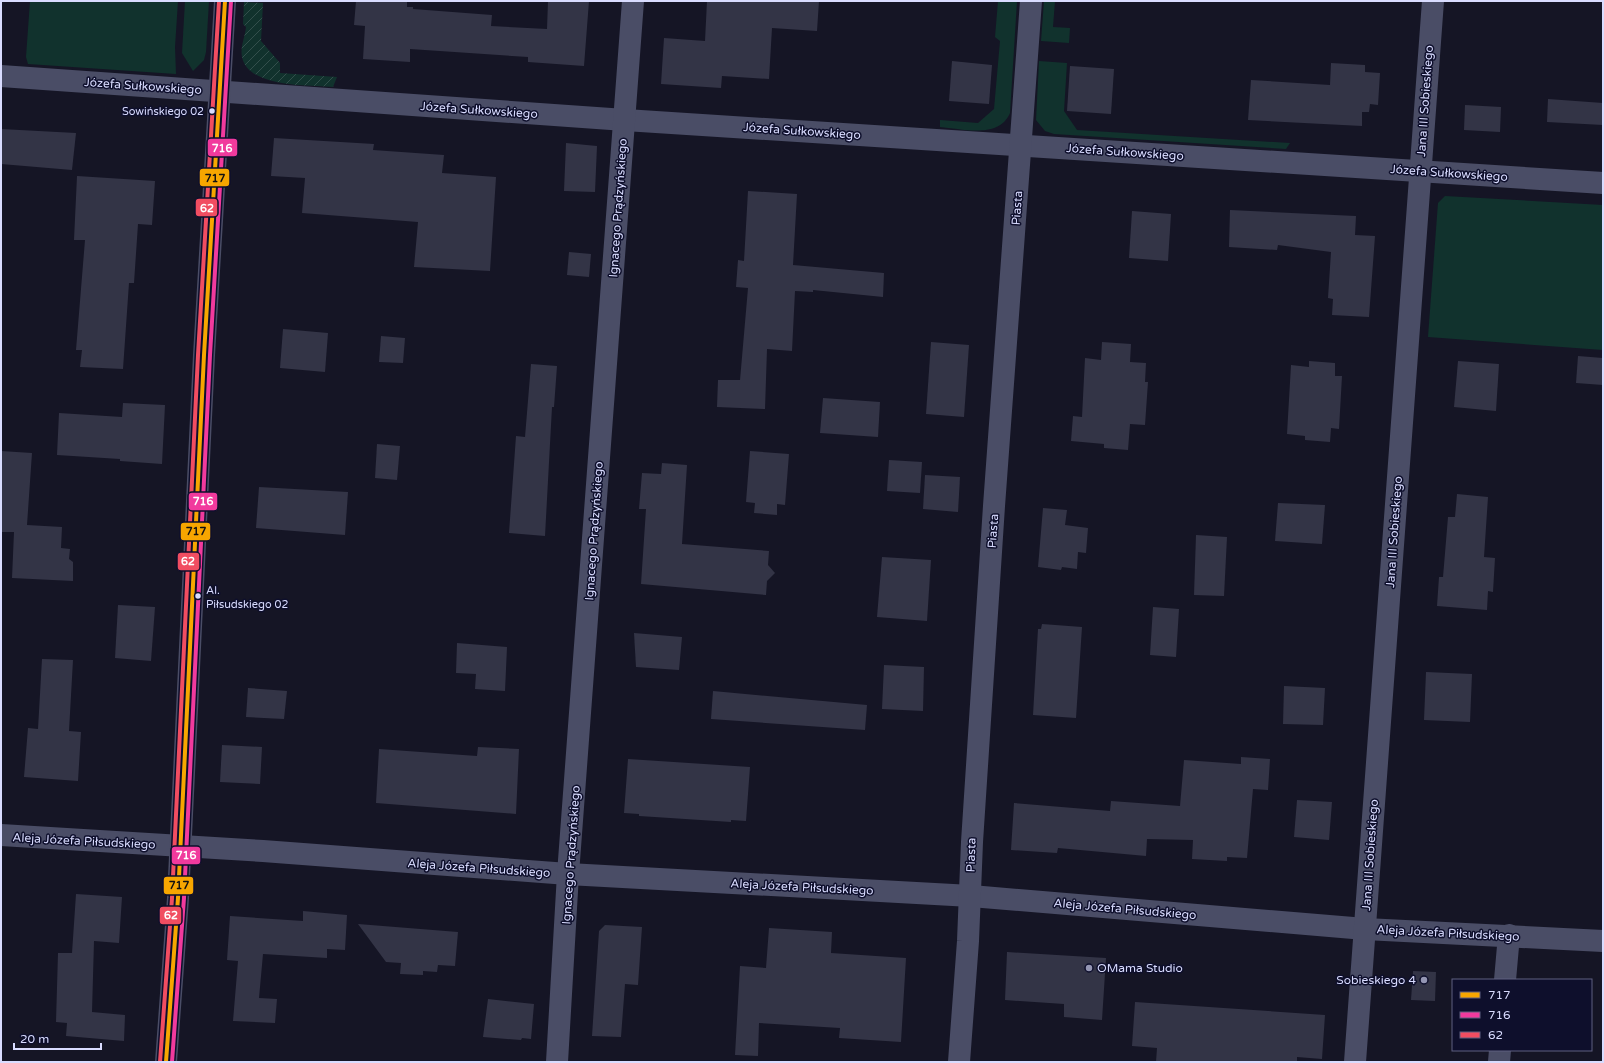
<svg xmlns="http://www.w3.org/2000/svg" width="1604" height="1063" font-family="'Varela Round',sans-serif">
	<style>
		.grass { fill: #11322d }
		.garden { fill: url(#garden-furrows) }
		.building { fill: #333446 }
		.lines { fill: none; stroke-linecap: round; stroke-linejoin: round }
		.minor { stroke: #4a4d66; stroke-width: 22 }
		.bus-1-casing { stroke: #0e0f2c; stroke-width: 7 }
		.bus-2-casing { stroke: #0e0f2c; stroke-width: 7 }
		.bus-3-casing { stroke: #0e0f2c; stroke-width: 7 }
		.bus-1 { stroke: #f7a600; stroke-width: 4 }
		.bus-2 { stroke: #f13a9d; stroke-width: 4 }
		.bus-3 { stroke: #f14d61; stroke-width: 4 }
		.bus-dot { fill: #d9dcff; stroke: #0e0f2c; stroke-width: 1.5 }
		.poi-dot { fill: #9496b3; stroke: #0e0f2c; stroke-width: 1.5 }
		.labels { text-anchor: middle; dominant-baseline: central; stroke-width: 3; stroke-linejoin: round; paint-order: stroke }
		.bus-label { font-size: 11px; fill: #d9dcff; stroke: #0e0f2c; text-anchor: end }
		.street-label { font-size: 12px; fill: #d9dcff; stroke: #0e0f2c }
		.poi-label { font-size: 12px; fill: #d9dcff; stroke: #0e0f2c; text-anchor: start }
		.line-badge { stroke: #0e0f2c; stroke-width: 1.5 }
		.badge-label { font-size: 11px; text-anchor: middle; font-weight: bold; fill: #fff }
		.pale-badge-label { font-size: 11px; text-anchor: middle; font-weight: bold; fill: #111 }
	</style>
	<defs>
		<pattern id="garden-furrows" width="10" height="10" patternUnits="userSpaceOnUse"><rect width="10" height="10" fill="#11322d"/><path d="M-1 1l2-2M0 10L10 0M9 11l2-2" fill="none" stroke="#334f4c"/></pattern>
	</defs>
	<rect width="100%" height="100%" fill="#151525"/>
	<g class="grass">
		<path d="M 30,1 L 178,1 L 175,47 L 176,74 L 28,64 L 26,57 Z"/>
		<path d="M 185,1 L 209,1 L 206,52 L 204,60 L 193,71 L 182,53 Z"/>
		<path d="M 998,1 L 1017,1 L 1010,113 C 999,139 963,129 940,127 L 940,120 L 978,123 L 994,109 L 1000,41 L 995,37 Z"/>
		<path d="M 1044,1 L 1055,1 L 1053,27 L 1070,28 L 1069,43 L 1041,41 Z"/>
		<path d="M 1039,61 L 1067,63 L 1064,111 L 1077,130 L 1290,143 L 1286,149 L 1054,134 L 1045,131 L 1036,120 Z"/>
		<path d="M 1445,196 L 1603,205 L 1603,350 L 1428,337 L 1438,203 Z"/>
	</g>
	<path class="garden" d="M 244,2 L 263,3 L 261,41 L 280,63 L 280,73 L 337,77 L 333,87 C 310,85 248,88 242,57 C 240,47 245,37 246,27 L 243,24 Z"/>
	<g class="building">
		<path d="M 356,1 L 407,1 L 407,7 L 413,7 L 413,9 L 492,15 L 491,26 L 547,29 L 548,1 L 589,1 L 584,66 L 528,62 L 528,57 L 410,49 L 410,62 L 363,59 L 365,26 L 354,25 Z"/>
		<path d="M 707,1 L 819,1 L 817,31 L 772,28 L 769,79 L 722,76 L 721,88 L 661,84 L 664,38 L 705,41 Z"/>
		<path d="M 952,61 L 992,65 L 989,104 L 949,101 Z"/>
		<path d="M 1331,63 L 1365,65 L 1365,72 L 1380,73 L 1378,105 L 1370,104 L 1369,112 L 1362,112 L 1362,126 L 1248,120 L 1251,80 L 1330,85 Z"/>
		<path d="M 1070,66 L 1114,69 L 1111,114 L 1067,111 Z"/>
		<path d="M 1548,99 L 1603,103 L 1603,125 L 1547,122 Z"/>
		<path d="M 1465,105 L 1501,107 L 1500,132 L 1464,130 Z"/>
		<path d="M 1,129 L 76,133 L 72,170 L 1,164 Z"/>
		<path d="M 274,138 L 374,144 L 373,150 L 444,155 L 442,173 L 496,177 L 490,271 L 414,267 L 418,222 L 302,213 L 305,178 L 271,176 Z"/>
		<path d="M 566,143 L 597,146 L 595,192 L 564,191 Z"/>
		<path d="M 77,176 L 155,181 L 152,225 L 138,224 L 134,283 L 129,283 L 123,369 L 80,367 L 82,350 L 76,350 L 85,240 L 74,240 Z"/>
		<path d="M 748,191 L 797,194 L 793,265 L 884,273 L 883,297 L 813,290 L 813,292 L 795,291 L 792,351 L 767,349 L 765,409 L 717,407 L 718,380 L 740,380 L 748,288 L 736,287 L 738,260 L 744,261 Z"/>
		<path d="M 1230,210 L 1356,216 L 1355,235 L 1375,236 L 1369,317 L 1332,315 L 1333,299 L 1328,298 L 1331,252 L 1278,245 L 1277,250 L 1229,247 Z"/>
		<path d="M 1132,211 L 1171,214 L 1168,261 L 1129,258 Z"/>
		<path d="M 569,252 L 591,254 L 589,277 L 567,275 Z"/>
		<path d="M 283,329 L 328,333 L 325,372 L 280,368 Z"/>
		<path d="M 381,336 L 405,338 L 403,363 L 379,362 Z"/>
		<path d="M 931,342 L 969,345 L 964,417 L 926,414 Z"/>
		<path d="M 1102,342 L 1131,344 L 1130,362 L 1146,363 L 1145,382 L 1148,382 L 1145,425 L 1130,424 L 1128,450 L 1104,448 L 1104,444 L 1071,441 L 1073,416 L 1082,417 L 1085,358 L 1101,360 Z"/>
		<path d="M 1578,356 L 1603,358 L 1603,385 L 1576,383 Z"/>
		<path d="M 1309,361 L 1335,363 L 1335,376 L 1342,376 L 1339,429 L 1331,428 L 1330,442 L 1305,440 L 1305,436 L 1287,434 L 1291,365 L 1309,367 Z"/>
		<path d="M 1458,361 L 1499,364 L 1496,411 L 1454,407 Z"/>
		<path d="M 531,364 L 557,366 L 554,407 L 552,407 L 545,536 L 509,533 L 516,436 L 525,437 Z"/>
		<path d="M 823,398 L 880,402 L 878,437 L 820,433 Z"/>
		<path d="M 123,403 L 165,405 L 162,464 L 120,461 L 120,459 L 57,455 L 59,413 L 122,417 Z"/>
		<path d="M 377,444 L 400,446 L 397,480 L 375,478 Z"/>
		<path d="M 1,451 L 32,453 L 27,525 L 62,527 L 61,548 L 70,549 L 69,559 L 73,562 L 73,581 L 12,578 L 14,532 L 1,532 Z"/>
		<path d="M 750,451 L 789,454 L 785,505 L 777,504 L 777,515 L 754,513 L 755,503 L 746,502 Z"/>
		<path d="M 889,460 L 922,462 L 920,493 L 887,491 Z"/>
		<path d="M 662,463 L 687,465 L 682,544 L 769,551 L 768,565 L 775,573 L 767,581 L 766,595 L 641,584 L 646,509 L 639,509 L 642,473 L 661,474 Z"/>
		<path d="M 925,475 L 960,477 L 958,512 L 923,509 Z"/>
		<path d="M 259,487 L 348,492 L 345,535 L 256,528 Z"/>
		<path d="M 1457,494 L 1488,497 L 1484,557 L 1495,558 L 1493,592 L 1488,591 L 1487,610 L 1437,606 L 1439,577 L 1443,577 L 1448,517 L 1455,517 Z"/>
		<path d="M 1278,503 L 1325,505 L 1322,544 L 1275,541 Z"/>
		<path d="M 1043,508 L 1067,510 L 1065,525 L 1088,528 L 1086,553 L 1078,552 L 1077,569 L 1062,567 L 1061,570 L 1038,567 Z"/>
		<path d="M 1196,535 L 1227,537 L 1224,596 L 1194,595 Z"/>
		<path d="M 882,557 L 931,560 L 927,621 L 877,617 Z"/>
		<path d="M 118,605 L 155,607 L 151,661 L 115,658 Z"/>
		<path d="M 1153,607 L 1179,609 L 1176,657 L 1150,655 Z"/>
		<path d="M 1042,624 L 1082,627 L 1076,718 L 1033,715 L 1038,629 L 1041,629 Z"/>
		<path d="M 634,633 L 682,637 L 679,670 L 636,667 Z"/>
		<path d="M 457,643 L 507,647 L 505,691 L 475,689 L 476,674 L 456,673 Z"/>
		<path d="M 42,659 L 73,660 L 69,731 L 81,732 L 78,781 L 24,777 L 28,728 L 38,729 Z"/>
		<path d="M 884,665 L 924,667 L 923,711 L 882,709 Z"/>
		<path d="M 1426,672 L 1472,674 L 1470,722 L 1424,720 Z"/>
		<path d="M 1284,686 L 1325,688 L 1323,725 L 1283,724 Z"/>
		<path d="M 248,688 L 287,691 L 284,719 L 246,717 Z"/>
		<path d="M 713,691 L 867,705 L 865,730 L 711,719 Z"/>
		<path d="M 222,745 L 262,747 L 260,784 L 220,782 Z"/>
		<path d="M 478,747 L 519,749 L 516,814 L 376,803 L 379,749 L 477,756 Z"/>
		<path d="M 1241,757 L 1270,759 L 1268,790 L 1253,789 L 1247,858 L 1227,857 L 1227,861 L 1192,859 L 1193,840 L 1147,839 L 1146,856 L 1058,848 L 1057,853 L 1011,850 L 1014,803 L 1110,811 L 1111,801 L 1180,806 L 1184,760 L 1241,764 Z"/>
		<path d="M 628,759 L 750,767 L 746,821 L 731,820 L 731,822 L 670,818 L 639,816 L 639,814 L 624,813 Z"/>
		<path d="M 1297,800 L 1332,802 L 1329,840 L 1294,837 Z"/>
		<path d="M 76,894 L 122,897 L 119,943 L 94,941 L 92,1012 L 125,1015 L 124,1041 L 66,1036 L 67,1023 L 56,1022 L 58,953 L 72,953 Z"/>
		<path d="M 303,911 L 347,915 L 345,950 L 327,949 L 327,958 L 263,954 L 259,998 L 277,999 L 275,1023 L 233,1021 L 238,961 L 227,960 L 230,916 L 303,921 Z"/>
		<path d="M 358,924 L 458,932 L 455,966 L 438,965 L 437,972 L 423,971 L 423,975 L 400,974 L 401,963 L 386,962 Z"/>
		<path d="M 605,925 L 642,927 L 638,985 L 625,984 L 621,1037 L 592,1036 L 599,931 Z"/>
		<path d="M 769,928 L 832,932 L 831,953 L 906,958 L 901,1042 L 839,1038 L 840,1028 L 759,1023 L 758,1056 L 735,1055 L 740,966 L 766,968 Z"/>
		<path d="M 1007,952 L 1106,958 L 1102,1020 L 1064,1017 L 1064,1004 L 1005,1000 Z"/>
		<path d="M 1413,971 L 1436,972 L 1435,1001 L 1411,1000 Z"/>
		<path d="M 488,999 L 534,1004 L 531,1039 L 522,1038 L 521,1040 L 483,1037 Z"/>
		<path d="M 1135,1002 L 1325,1015 L 1322,1059 L 1297,1057 L 1297,1062 L 1156,1062 L 1157,1048 L 1132,1046 Z"/>
	</g>
	<g class="lines">
		<g class="minor">
			<path d="M 1,76 L 625,120 L 1603,183"/>
			<path d="M 1,835 L 263,851 L 568,874 L 971,896 L 1365,929 L 1603,941"/>
			<path d="M 1505,980 L 1509,935"/>
			<path d="M 166,1062 L 178,898 L 204,355 L 225,1"/>
			<path d="M 557,1062 L 568,874 L 633,1"/>
			<path d="M 959,1062 L 968,941 L 972,842 L 994,506 L 1031,1"/>
			<path d="M 1355,1062 L 1433,1"/>
			<path d="M 1499,1062 L 1500,1050"/>
		</g>
		<g class="bus-1-casing">
			<path id="bus-1" d="M 166,1062 L 178,898 L 204,355 L 225,1"/>
		</g>
		<g class="bus-2-casing">
			<path id="bus-2" d="M 172,1062 L 184,898 L 210,355 L 231,1"/>
		</g>
		<g class="bus-3-casing">
			<path id="bus-3" d="M 160,1062 L 172,898 L 198,355 L 219,1"/>
		</g>
		<use href="#bus-1" class="bus-1"/>
		<use href="#bus-2" class="bus-2"/>
		<use href="#bus-3" class="bus-3"/>
	</g>
	<g class="bus-dot">
		<circle cx="212" cy="111" r="3.5"/>
		<circle cx="198" cy="596" r="3.5"/>
	</g>
	<g class="poi-dot">
		<circle cx="1089" cy="968" r="4"/>
		<circle cx="1424" cy="980" r="4"/>
	</g>
	<g class="labels">
		<g class="bus-label">
			<text x="204" y="111">Sowińskiego 02</text>
			<text x="206" y="590" text-anchor="start">Al.<tspan x="206" dy="14">Piłsudskiego 02</tspan></text>
		</g>
		<g class="street-label">
			<text transform="translate(143 86) rotate(4)">Józefa Sułkowskiego</text>
			<text transform="translate(1425 101) rotate(-86)">Jana III Sobieskiego</text>
			<text transform="translate(479 110) rotate(4)">Józefa Sułkowskiego</text>
			<text transform="translate(802 131) rotate(4)">Józefa Sułkowskiego</text>
			<text transform="translate(1125 152) rotate(4)">Józefa Sułkowskiego</text>
			<text transform="translate(1449 173) rotate(4)">Józefa Sułkowskiego</text>
			<text transform="translate(618 208) rotate(-86)">Ignacego Prądzyńskiego</text>
			<text transform="translate(1017 208) rotate(-86)">Piasta</text>
			<text transform="translate(594 531) rotate(-86)">Ignacego Prądzyńskiego</text>
			<text transform="translate(993 531) rotate(-86)">Piasta</text>
			<text transform="translate(1394 532) rotate(-86)">Jana III Sobieskiego</text>
			<text transform="translate(84 841) rotate(3)">Aleja Józefa Piłsudskiego</text>
			<text transform="translate(571 855) rotate(-86)">Ignacego Prądzyńskiego</text>
			<text transform="translate(971 855) rotate(-88)">Piasta</text>
			<text transform="translate(1370 855) rotate(-86)">Jana III Sobieskiego</text>
			<text transform="translate(479 868) rotate(4)">Aleja Józefa Piłsudskiego</text>
			<text transform="translate(802 887) rotate(3)">Aleja Józefa Piłsudskiego</text>
			<text transform="translate(1125 909) rotate(5)">Aleja Józefa Piłsudskiego</text>
			<text transform="translate(1448 933) rotate(3)">Aleja Józefa Piłsudskiego</text>
		</g>
		<g class="poi-label">
			<text x="1097" y="968">OMama Studio</text>
			<text x="1416" y="980" text-anchor="end">Sobieskiego 4</text>
		</g>
	</g>
	<g class="line-badge">
		<rect x="207" y="138" width="31" height="19" rx="4" fill="#f13a9d"/>
		<rect x="199" y="168" width="31" height="19" rx="4" fill="#f7a600"/>
		<rect x="195" y="198" width="23" height="19" rx="4" fill="#f14d61"/>
		<rect x="188" y="492" width="30" height="19" rx="4" fill="#f13a9d"/>
		<rect x="180" y="522" width="31" height="19" rx="4" fill="#f7a600"/>
		<rect x="177" y="552" width="23" height="19" rx="4" fill="#f14d61"/>
		<rect x="171" y="846" width="30" height="19" rx="4" fill="#f13a9d"/>
		<rect x="163" y="876" width="31" height="19" rx="4" fill="#f7a600"/>
		<rect x="159" y="906" width="23" height="19" rx="4" fill="#f14d61"/>
	</g>
	<g class="badge-label">
		<text x="222" y="152">716</text>
		<text x="207" y="212">62</text>
		<text x="203" y="505">716</text>
		<text x="188" y="565">62</text>
		<text x="186" y="859">716</text>
		<text x="171" y="919">62</text>
	</g>
	<g class="pale-badge-label">
		<text x="215" y="182">717</text>
		<text x="196" y="535">717</text>
		<text x="179" y="889">717</text>
	</g>
	<rect width="1604" height="1063" fill="none" stroke="#d9dcff" stroke-width="4"/>
	<rect x="1452" y="979" width="140" height="72" fill="#0e0f2c" stroke="#5f6180"/>
	<rect x="1460" y="992" width="20" height="6" fill="#f7a600" stroke="#5f6180"/>
	<text x="1488" y="999" font-size="12" fill="#d9dcff">717</text>
	<rect x="1460" y="1012" width="20" height="6" fill="#f13a9d" stroke="#5f6180"/>
	<text x="1488" y="1019" font-size="12" fill="#d9dcff">716</text>
	<rect x="1460" y="1032" width="20" height="6" fill="#f14d61" stroke="#5f6180"/>
	<text x="1488" y="1039" font-size="12" fill="#d9dcff">62</text>
	<path d="M14 1043v6h87v-6" fill="none" stroke="#d9dcff" stroke-width="2"/>
	<text x="20" y="1043" font-size="12" fill="#d9dcff" stroke="#0e0f2c" stroke-width="3" paint-order="stroke">20 m</text>
</svg>
